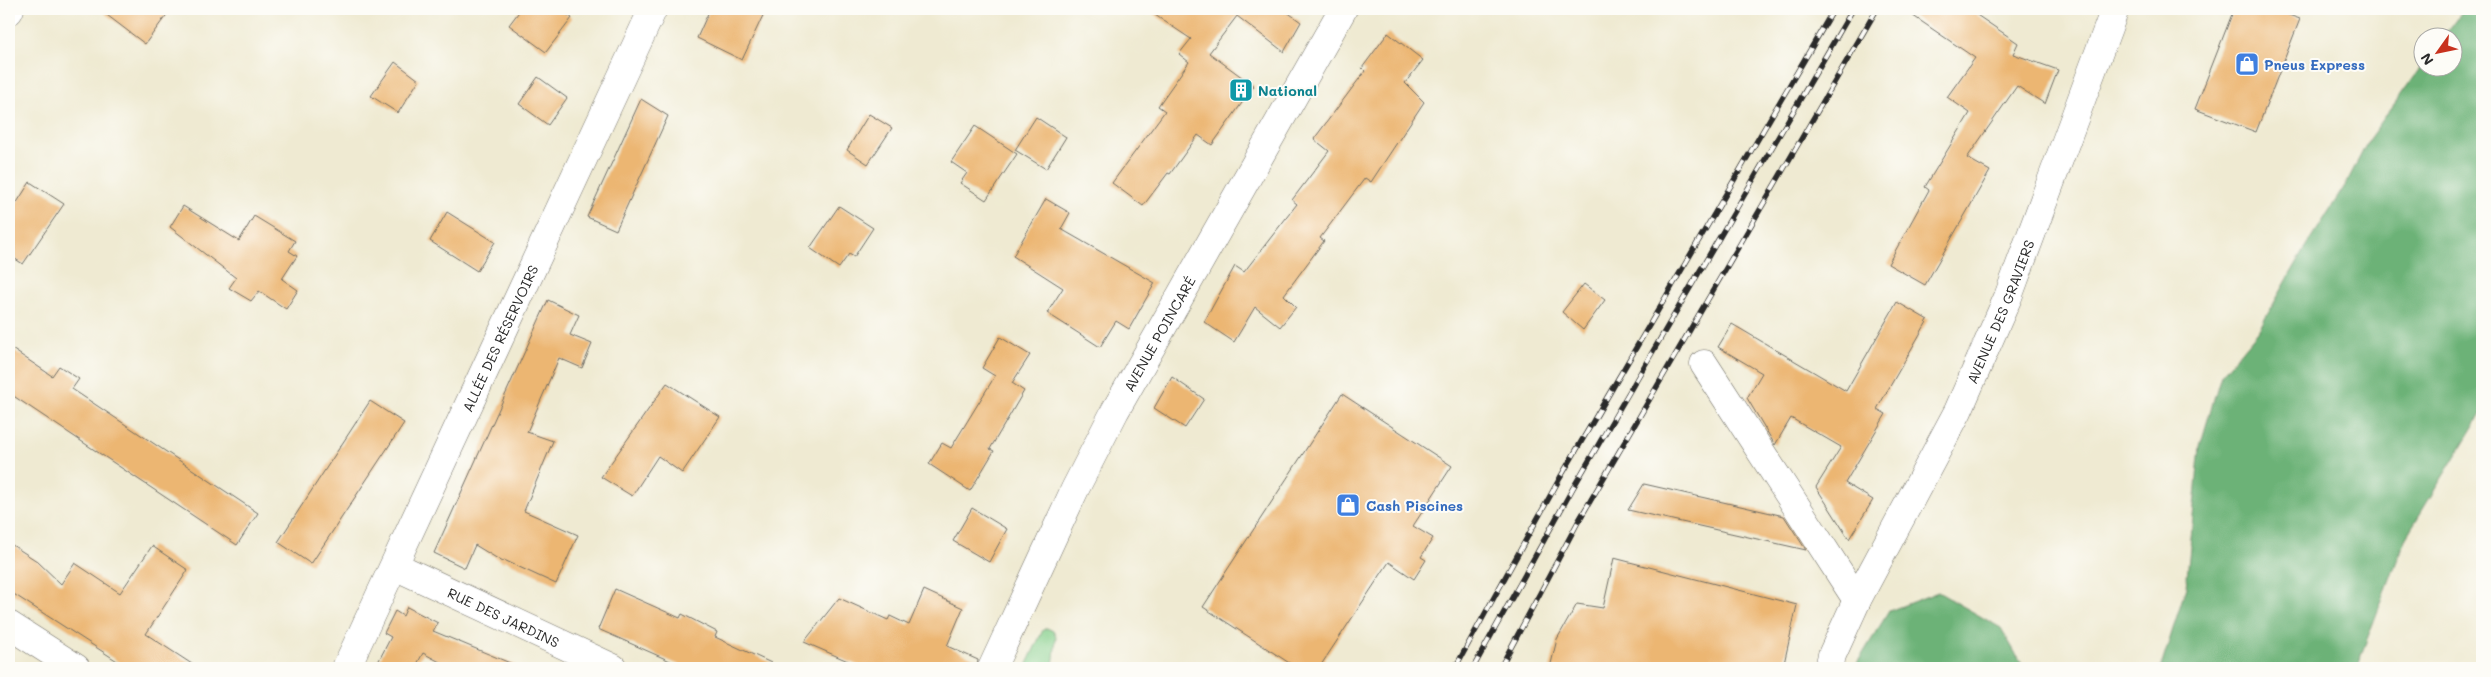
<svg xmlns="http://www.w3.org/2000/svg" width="2491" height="677" font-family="Mali,sans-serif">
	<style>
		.green { fill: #85cf8b; stroke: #587d5b }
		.forest { fill: #6cb277; stroke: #4c6e51 }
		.building { fill: #ecb672 }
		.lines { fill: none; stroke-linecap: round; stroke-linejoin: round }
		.minor-casing { stroke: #706e65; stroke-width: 29 }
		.major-casing { stroke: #706e65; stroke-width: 29 }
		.minor { stroke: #fff; stroke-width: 28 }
		.major { stroke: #fff; stroke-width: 28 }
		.rail-casing { stroke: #2b2b2b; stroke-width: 5.5 }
		.rail { stroke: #fdfcf7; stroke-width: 4; stroke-dasharray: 11; stroke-linecap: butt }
		.labels { text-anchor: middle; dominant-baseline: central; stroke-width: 4; stroke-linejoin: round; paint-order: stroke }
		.shop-label { font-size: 14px; font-weight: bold; fill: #366cbe; stroke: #fdfcf7; text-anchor: start }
		.culture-label { font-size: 14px; font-weight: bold; fill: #0d838f; stroke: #fdfcf7; text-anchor: start }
		.street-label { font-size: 14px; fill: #2b2b2b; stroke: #fdfcf7 }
	</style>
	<rect width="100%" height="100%" fill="#fdfcf7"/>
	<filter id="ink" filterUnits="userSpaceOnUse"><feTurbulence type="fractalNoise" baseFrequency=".02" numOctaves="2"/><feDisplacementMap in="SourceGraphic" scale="10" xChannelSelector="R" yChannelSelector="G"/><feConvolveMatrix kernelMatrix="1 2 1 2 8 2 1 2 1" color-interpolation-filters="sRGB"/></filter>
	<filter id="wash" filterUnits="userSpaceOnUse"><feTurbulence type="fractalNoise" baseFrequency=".0096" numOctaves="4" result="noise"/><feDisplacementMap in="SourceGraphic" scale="20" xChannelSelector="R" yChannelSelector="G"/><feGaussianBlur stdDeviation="1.12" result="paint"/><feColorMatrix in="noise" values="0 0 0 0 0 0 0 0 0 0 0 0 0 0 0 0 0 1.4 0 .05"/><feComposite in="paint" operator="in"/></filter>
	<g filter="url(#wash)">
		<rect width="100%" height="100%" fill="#efead2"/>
		<path class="green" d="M 1047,628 L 1053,631 L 1056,637 L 1053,668 L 1025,668 L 1043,630 Z"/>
		<g class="forest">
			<path d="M 2464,9 L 2482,9 L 2482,412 L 2406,537 L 2361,655 L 2359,668 L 2155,668 L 2161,667 L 2186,587 L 2200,446 L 2221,375 L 2258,331 L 2303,252 L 2346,184 L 2369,139 L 2423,64 L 2424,68 L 2454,68 L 2454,38 L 2443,37 Z"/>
			<path d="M 1938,592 L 2001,628 L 2024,668 L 1854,668 L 1889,611 Z"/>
		</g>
		<g id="blocks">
			<g class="building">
				<path d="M 99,9 L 171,9 L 145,44 Z"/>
				<path d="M 521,9 L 559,9 L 572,18 L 546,52 L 509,25 Z"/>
				<path d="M 710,9 L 766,9 L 742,60 L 697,38 Z"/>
				<path d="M 1146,9 L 1283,9 L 1301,22 L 1284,52 L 1237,16 L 1209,53 L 1254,86 L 1212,145 L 1198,135 L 1170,174 L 1168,173 L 1143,206 L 1112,183 L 1165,111 L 1158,106 L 1189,62 L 1179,54 L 1191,39 Z"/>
				<path d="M 1903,9 L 1968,9 L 2018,43 L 2013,54 L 2058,70 L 2045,104 L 2017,86 L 1967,158 L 1990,171 L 1925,285 L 1888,264 L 1929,190 L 1925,187 L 1970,113 L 1947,97 L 1975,58 Z"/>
				<path d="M 2234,9 L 2272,9 L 2300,19 L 2256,132 L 2195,109 Z"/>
				<path d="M 1388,33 L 1423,60 L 1405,83 L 1424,102 L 1371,182 L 1365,178 L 1320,238 L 1324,241 L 1284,295 L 1296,307 L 1280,327 L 1255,307 L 1234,342 L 1204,322 L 1235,266 L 1244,272 L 1297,204 L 1292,200 L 1329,151 L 1314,139 L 1365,71 L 1362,68 Z"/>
				<path d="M 395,62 L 419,80 L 398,113 L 371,96 Z"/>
				<path d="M 538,77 L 567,98 L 548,125 L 519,104 Z"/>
				<path d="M 641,99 L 668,116 L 616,230 L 587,217 Z"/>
				<path d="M 869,114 L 892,128 L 868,164 L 847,150 Z"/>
				<path d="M 1036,117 L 1066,137 L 1046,169 L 1015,150 Z"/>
				<path d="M 975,126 L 1017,154 L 986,200 L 960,183 L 967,173 L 951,162 Z"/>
				<path d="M 30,182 L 64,204 L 23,264 L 9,255 L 9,215 Z"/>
				<path d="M 1046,199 L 1070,213 L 1061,229 L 1155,283 L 1129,329 L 1116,321 L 1100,347 L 1047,313 L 1063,288 L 1013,256 Z"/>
				<path d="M 183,206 L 239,241 L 254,216 L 295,241 L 289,251 L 297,256 L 282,279 L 298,290 L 286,309 L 259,291 L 251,301 L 229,288 L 236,278 L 170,227 Z"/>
				<path d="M 839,206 L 873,228 L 854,257 L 849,254 L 839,268 L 810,248 Z"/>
				<path d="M 447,212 L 495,242 L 477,271 L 430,241 Z"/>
				<path d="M 1584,284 L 1605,300 L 1583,330 L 1562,312 Z"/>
				<path d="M 548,300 L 579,315 L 570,335 L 592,344 L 582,368 L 559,358 L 527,432 L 553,441 L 524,511 L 578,535 L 556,584 L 504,560 L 503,562 L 475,545 L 465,568 L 434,553 Z"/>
				<path d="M 1897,302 L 1928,320 L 1877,409 L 1886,414 L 1845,483 L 1873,500 L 1849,539 L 1816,487 L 1841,447 L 1791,418 L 1775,445 L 1747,398 L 1762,373 L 1718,347 L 1732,324 L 1846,391 Z"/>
				<path d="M 1000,337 L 1030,355 L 1012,383 L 1024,391 L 990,449 L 994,451 L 970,491 L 929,464 L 942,443 L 951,448 L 995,376 L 982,368 Z"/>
				<path d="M 9,347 L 52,376 L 59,366 L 79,379 L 72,389 L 258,513 L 237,545 L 9,393 Z"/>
				<path d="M 1172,377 L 1204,399 L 1185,428 L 1154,408 Z"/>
				<path d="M 667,383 L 720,417 L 682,473 L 658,456 L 632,496 L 601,477 Z"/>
				<path d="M 1342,394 L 1452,466 L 1413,526 L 1433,538 L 1421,557 L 1426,560 L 1414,579 L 1389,562 L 1319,668 L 1297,668 L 1203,607 Z"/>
				<path d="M 370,401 L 404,423 L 311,564 L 278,542 Z"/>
				<path d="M 1644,484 L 1784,516 L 1806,550 L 1628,510 Z"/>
				<path d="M 972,508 L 1007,529 L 989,562 L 953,541 Z"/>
				<path d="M 9,543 L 37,561 L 61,584 L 75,563 L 120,593 L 152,546 L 188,570 L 146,634 L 198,668 L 128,668 L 9,591 Z"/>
				<path d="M 1614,558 L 1797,605 L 1783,668 L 1550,668 L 1557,639 L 1577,604 L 1603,608 Z"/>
				<path d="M 615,589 L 680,618 L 682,614 L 717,632 L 715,637 L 782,668 L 686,668 L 598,629 Z"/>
				<path d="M 924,590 L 963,608 L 947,646 L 978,660 L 977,668 L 864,668 L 804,642 L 839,598 L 888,620 L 890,616 L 909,625 Z"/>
				<path d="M 407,607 L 438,623 L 433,631 L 522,668 L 451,668 L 423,653 L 415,668 L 375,668 L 391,637 L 384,633 L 395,611 L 403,616 Z"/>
			</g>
		</g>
	</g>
	<g filter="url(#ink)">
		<use href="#blocks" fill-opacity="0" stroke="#706e65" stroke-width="1"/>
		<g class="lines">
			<g class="minor-casing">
				<g id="minor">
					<path d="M 9,11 L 10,9"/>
					<path d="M 1704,364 L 1857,600"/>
					<path id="s1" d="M 395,566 L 613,668"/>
					<path d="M 9,625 L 76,668"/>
					<path id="s2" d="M 346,668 L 653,9"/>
					<path id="s3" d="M 1829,668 L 1832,655 L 1857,600 L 1958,411 L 2008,297 L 2115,9"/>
				</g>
			</g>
			<g class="major-casing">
				<g id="major">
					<path id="s4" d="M 992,668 L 1075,489 L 1115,411 L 1343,9"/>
				</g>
			</g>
			<use href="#minor" class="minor"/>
			<use href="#major" class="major"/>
			<g class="rail-casing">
				<g id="rail">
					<path d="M 1455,668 L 1560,478 L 1834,9"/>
					<path d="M 1473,668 L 1573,488 L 1853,9"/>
					<path d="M 1500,668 L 1578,522 L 1877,9"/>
				</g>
			</g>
			<use href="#rail" class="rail"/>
		</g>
	</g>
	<defs>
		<g id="shop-square" transform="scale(1.25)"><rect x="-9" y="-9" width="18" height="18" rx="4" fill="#3f7fe0" stroke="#fdfcf7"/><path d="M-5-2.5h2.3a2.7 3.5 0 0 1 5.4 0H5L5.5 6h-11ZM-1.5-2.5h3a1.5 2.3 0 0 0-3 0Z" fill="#fff"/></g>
		<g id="building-square" transform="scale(1.25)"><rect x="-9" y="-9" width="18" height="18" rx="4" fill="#0f9aa8" stroke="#fdfcf7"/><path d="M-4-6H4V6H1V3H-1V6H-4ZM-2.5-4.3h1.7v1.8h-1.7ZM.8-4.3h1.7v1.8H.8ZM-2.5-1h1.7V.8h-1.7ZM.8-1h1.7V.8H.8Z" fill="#fff"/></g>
	</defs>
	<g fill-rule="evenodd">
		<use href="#shop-square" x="2247" y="64"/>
		<use href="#building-square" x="1241" y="90"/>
		<use href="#shop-square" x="1348" y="505"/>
	</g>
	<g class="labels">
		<g class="shop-label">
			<text x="2264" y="64">Pneus Express</text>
			<text x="1366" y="505">Cash Piscines</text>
		</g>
		<g class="culture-label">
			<text x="1258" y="90">National</text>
		</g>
		<g class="street-label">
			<text stroke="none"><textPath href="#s3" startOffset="396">AVENUE DES GRAVIERS</textPath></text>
			<text stroke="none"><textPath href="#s4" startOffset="374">AVENUE POINCARÉ</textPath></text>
			<text stroke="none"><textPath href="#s2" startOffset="364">ALLÉE DES RÉSERVOIRS</textPath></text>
			<text stroke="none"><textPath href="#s1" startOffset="120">RUE DES JARDINS</textPath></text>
		</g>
	</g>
	<rect width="2491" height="677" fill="none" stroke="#fdfcf7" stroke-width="30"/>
	<g transform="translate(2438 52) rotate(237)"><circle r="24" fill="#fdfcf7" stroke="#a9a8a5"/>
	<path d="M0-4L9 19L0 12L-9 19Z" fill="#c8321e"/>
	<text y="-8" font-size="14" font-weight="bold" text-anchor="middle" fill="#2b2b2b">N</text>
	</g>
</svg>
